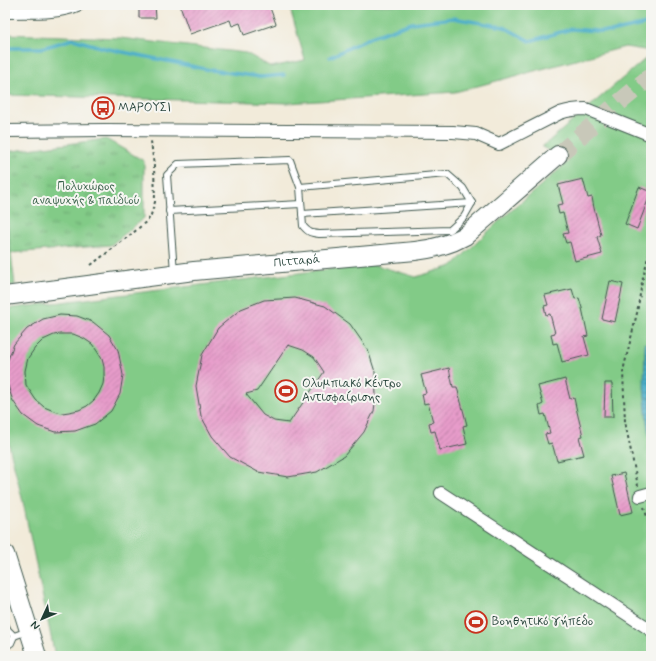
<svg xmlns="http://www.w3.org/2000/svg" width="656" height="661" font-family="Mynerve,sans-serif">
	<style>
		.grass { fill: #82cb87; stroke: #50845e }
		.park { fill: url(#park-tufts); stroke: #50845e }
		.water { fill: url(#water-rules); stroke: #34757e }
		.lines { fill: none; stroke-linecap: round; stroke-linejoin: round }
		.stream { stroke: #4aadc9; stroke-width: 3.5 }
		.building { fill: url(#building-hatch); fill-rule: evenodd }
		.secondary-tunnel { stroke: #c8c8b9; stroke-width: 18; stroke-dasharray: 18 9; stroke-linecap: butt }
		.lane-casing { stroke: #3f574d; stroke-width: 8 }
		.street-casing { stroke: #3f574d; stroke-width: 14 }
		.secondary-casing { stroke: #3f574d; stroke-width: 20 }
		.path { stroke: #3f574d; stroke-width: 2; stroke-dasharray: 3 3; stroke-linecap: butt }
		.lane { stroke: #fff; stroke-width: 6 }
		.street { stroke: #fff; stroke-width: 12 }
		.secondary { stroke: #fff; stroke-width: 18 }
		.labels { text-anchor: middle; dominant-baseline: central; stroke-width: 4; stroke-linejoin: round; paint-order: stroke }
		.poi-label { font-size: 12px; fill: #1f3d34; stroke: #f6f6f2; text-anchor: start }
		.park-label { font-size: 12px; fill: #386049; stroke: #f6f6f2 }
		.street-label { font-size: 12px; fill: #1f3d34; stroke: #f6f6f2 }
	</style>
	<defs>
		<pattern id="park-tufts" width="24" height="20" patternUnits="userSpaceOnUse"><rect width="24" height="20" fill="#82cb87"/><path d="M3 7l-1-3M5 7V3M7 7l1-3M15 17l-1-3M17 17v-4M19 17l1-3" fill="none" stroke="#6aa66f"/></pattern>
		<pattern id="water-rules" width="6" height="5" patternUnits="userSpaceOnUse"><rect width="6" height="5" fill="#4aadc9"/><path d="M0 2.5h6" fill="none" stroke="#3d8ea4"/></pattern>
		<pattern id="building-hatch" width="6" height="6" patternUnits="userSpaceOnUse"><rect width="6" height="6" fill="#e79bca"/><path d="M-1 1l2-2M0 6l6-6M5 7l2-2" fill="none" stroke="#bb80a5"/></pattern>
	</defs>
	<rect width="100%" height="100%" fill="#f6f6f2"/>
	<filter id="ink" filterUnits="userSpaceOnUse"><feTurbulence type="fractalNoise" baseFrequency=".025" numOctaves="2"/><feDisplacementMap in="SourceGraphic" scale="8" xChannelSelector="R" yChannelSelector="G"/><feConvolveMatrix kernelMatrix="1 2 1 2 8 2 1 2 1" color-interpolation-filters="sRGB"/></filter>
	<filter id="wash" filterUnits="userSpaceOnUse"><feTurbulence type="fractalNoise" baseFrequency=".012" numOctaves="4" result="noise"/><feDisplacementMap in="SourceGraphic" scale="16" xChannelSelector="R" yChannelSelector="G"/><feGaussianBlur stdDeviation="0.9" result="paint"/><feColorMatrix in="noise" values="0 0 0 0 0 0 0 0 0 0 0 0 0 0 0 0 0 1.4 0 .05"/><feComposite in="paint" operator="in"/></filter>
	<g filter="url(#wash)">
		<rect width="100%" height="100%" fill="#f2ebda"/>
		<g class="grass">
			<path d="M 289,5 L 651,5 L 651,51 L 625,47 L 455,92 L 288,103 L 5,95 L 5,34 L 120,38 L 246,53 L 271,67 L 305,60 Z"/>
			<path d="M 651,54 L 651,656 L 55,656 L 23,502 L 5,429 L 5,309 L 372,264 L 416,277 L 452,266 L 498,222 L 569,161 L 542,147 Z"/>
			<path d="M 5,207 L 15,285 L 5,285 Z"/>
		</g>
		<path class="park" d="M 106,139 L 144,161 L 144,218 L 111,245 L 11,253 L 5,207 L 5,152 Z"/>
		<path class="water" d="M 645,343 L 651,343 L 651,447 L 647,423 L 644,387 Z"/>
		<g class="lines">
			<g class="stream">
				<path d="M 5,48 L 42,48 L 73,39 L 104,48 L 210,70 L 261,77 L 284,75"/>
				<path d="M 330,57 L 371,37 L 412,23 L 453,18 L 504,27 L 530,41 L 571,29 L 611,32 L 651,23"/>
			</g>
		</g>
		<g id="blocks">
			<g class="building">
				<path d="M 139,5 L 155,5 L 156,18 L 139,18 Z"/>
				<path d="M 180,5 L 269,5 L 276,24 L 244,35 L 240,23 L 232,26 L 230,20 L 190,34 Z"/>
				<path d="M 583,179 L 588,198 L 592,197 L 594,208 L 601,235 L 597,237 L 602,254 L 575,261 L 570,242 L 566,243 L 563,234 L 568,233 L 563,213 L 559,214 L 557,205 L 563,204 L 558,185 Z"/>
				<path d="M 639,187 L 651,192 L 637,229 L 625,224 Z"/>
				<path d="M 610,281 L 623,284 L 615,322 L 602,319 Z"/>
				<path d="M 572,289 L 575,299 L 579,298 L 582,308 L 588,336 L 584,337 L 589,355 L 562,362 L 557,343 L 553,344 L 551,334 L 555,333 L 550,314 L 546,315 L 544,306 L 548,305 L 545,295 Z"/>
				<path d="M 295,298 L 325,306 L 350,324 L 368,350 L 375,372 L 376,396 L 374,411 L 364,432 L 344,456 L 317,472 L 288,477 L 258,472 L 230,457 L 212,436 L 201,416 L 196,386 L 202,355 L 218,328 L 241,309 L 264,300 ZM 288,345 L 303,350 L 314,357 L 324,372 L 289,423 L 274,421 L 263,415 L 246,394 L 257,391 Z"/>
				<path d="M 60,315 L 77,316 L 93,322 L 109,335 L 118,350 L 123,375 L 120,394 L 111,411 L 95,424 L 75,431 L 55,432 L 38,426 L 23,415 L 13,401 L 7,383 L 7,362 L 14,344 L 27,329 L 43,319 ZM 60,334 L 73,334 L 83,338 L 92,344 L 97,351 L 102,359 L 104,367 L 104,376 L 103,384 L 99,393 L 94,400 L 87,406 L 79,410 L 69,412 L 62,413 L 54,411 L 44,407 L 36,400 L 26,385 L 25,371 L 28,358 L 35,348 L 43,340 L 54,335 Z"/>
				<path d="M 449,368 L 453,387 L 457,387 L 467,425 L 463,426 L 467,444 L 440,450 L 435,431 L 431,432 L 429,423 L 433,422 L 428,403 L 424,404 L 422,394 L 426,393 L 421,375 Z"/>
				<path d="M 565,379 L 570,399 L 574,398 L 578,416 L 583,436 L 579,437 L 584,455 L 557,461 L 552,443 L 548,444 L 545,434 L 550,433 L 545,414 L 541,415 L 539,406 L 543,404 L 538,386 Z"/>
				<path d="M 605,383 L 612,383 L 613,417 L 604,417 Z"/>
				<path d="M 624,473 L 633,512 L 620,515 L 611,476 Z"/>
			</g>
		</g>
	</g>
	<g filter="url(#ink)">
		<use href="#blocks" fill-opacity="0" stroke="#3f574d" stroke-width="1"/>
		<g class="lines">
			<path class="secondary-tunnel" d="M 558,155 L 614,107 L 651,76"/>
			<g class="lane-casing">
				<g id="lane">
					<path d="M 169,211 L 301,204"/>
					<path d="M 302,214 L 472,203"/>
					<path d="M 174,272 L 167,175 L 178,164 L 290,160 L 300,187 L 303,226 C 309,233 311,233 320,234 L 450,230 L 464,217 L 472,203 L 463,188 L 447,174 L 300,187"/>
					<path d="M 5,624 L 8,630 L 14,636 L 28,631"/>
					<path d="M 5,647 L 11,643 L 14,636"/>
				</g>
			</g>
			<g class="street-casing">
				<g id="street">
					<path d="M 5,12 C 27,11 57,14 77,5"/>
					<path d="M 5,131 L 104,130 L 453,132 L 476,134 L 499,144 L 560,113 C 569,110 577,109 586,109 L 651,135"/>
					<path d="M 441,493 L 651,630"/>
					<path d="M 640,496 L 651,493"/>
				</g>
			</g>
			<g class="secondary-casing">
				<g id="secondary">
					<path id="s1" d="M 5,296 L 194,271 L 415,251 C 433,249 449,245 465,236 L 558,155"/>
					<path d="M 5,554 L 37,656"/>
				</g>
			</g>
			<g class="path">
				<path d="M 91,265 L 133,233 L 148,220 L 151,215 L 155,202 L 154,166 L 151,141"/>
				<path d="M 638,486 L 625,422 L 623,371 L 637,313 L 642,282 L 648,257 L 651,249"/>
				<path d="M 644,507 L 651,529"/>
			</g>
			<use href="#lane" class="lane"/>
			<use href="#street" class="street"/>
			<use href="#secondary" class="secondary"/>
		</g>
	</g>
	<defs>
		<g id="bus-ring" transform="scale(1.15)"><circle r="9.5" fill="#f6f6f2" stroke="#c8321e" stroke-width="1.5"/><path d="M-5-6H5V4H4V6H2V4H-2V6H-4V4H-5ZM-3.5-4V0h7V-4ZM-3.5 1.2v1.5H-2V1.2ZM2 1.2v1.5H3.5V1.2Z" fill="#c8321e"/></g>
		<g id="stadium-ring" transform="scale(1.15)"><circle r="9.5" fill="#f6f6f2" stroke="#c8321e" stroke-width="1.5"/><path d="M0-5a6.5 5 0 1 0 0 10a6.5 5 0 1 0 0-10ZM-3.5-1.8h7v3.6h-7Z" fill="#c8321e"/></g>
	</defs>
	<g fill-rule="evenodd">
		<use href="#bus-ring" x="103" y="108"/>
		<use href="#stadium-ring" x="286" y="391"/>
		<use href="#stadium-ring" x="476" y="622"/>
	</g>
	<g class="labels">
		<g class="poi-label">
			<text x="118" y="108">ΜΑΡΟΥΣΙ</text>
			<text x="302" y="384">Ολυμπιακό Κέντρο<tspan x="302" dy="14">Αντισφαίρισης</tspan></text>
			<text x="492" y="622">Βοηθητικό γήπεδο</text>
		</g>
		<g class="park-label">
			<text x="86" y="187">Πολυχώρος<tspan x="86" dy="14">αναψυχής &amp; παιδιού</tspan></text>
		</g>
		<g class="street-label">
			<text stroke="none"><textPath href="#s1" startOffset="294">Πιτταρά</textPath></text>
		</g>
	</g>
	<rect width="656" height="661" fill="none" stroke="#f6f6f2" stroke-width="20"/>
	<g transform="translate(42 619) rotate(226)" stroke="#f6f6f2" stroke-width="3" paint-order="stroke">
	<path d="M0-3L7 15L0 10L-7 15Z" fill="#1f3d34"/>
	<text y="-6" font-size="11" font-weight="bold" text-anchor="middle" fill="#1f3d34">N</text>
	</g>
</svg>
